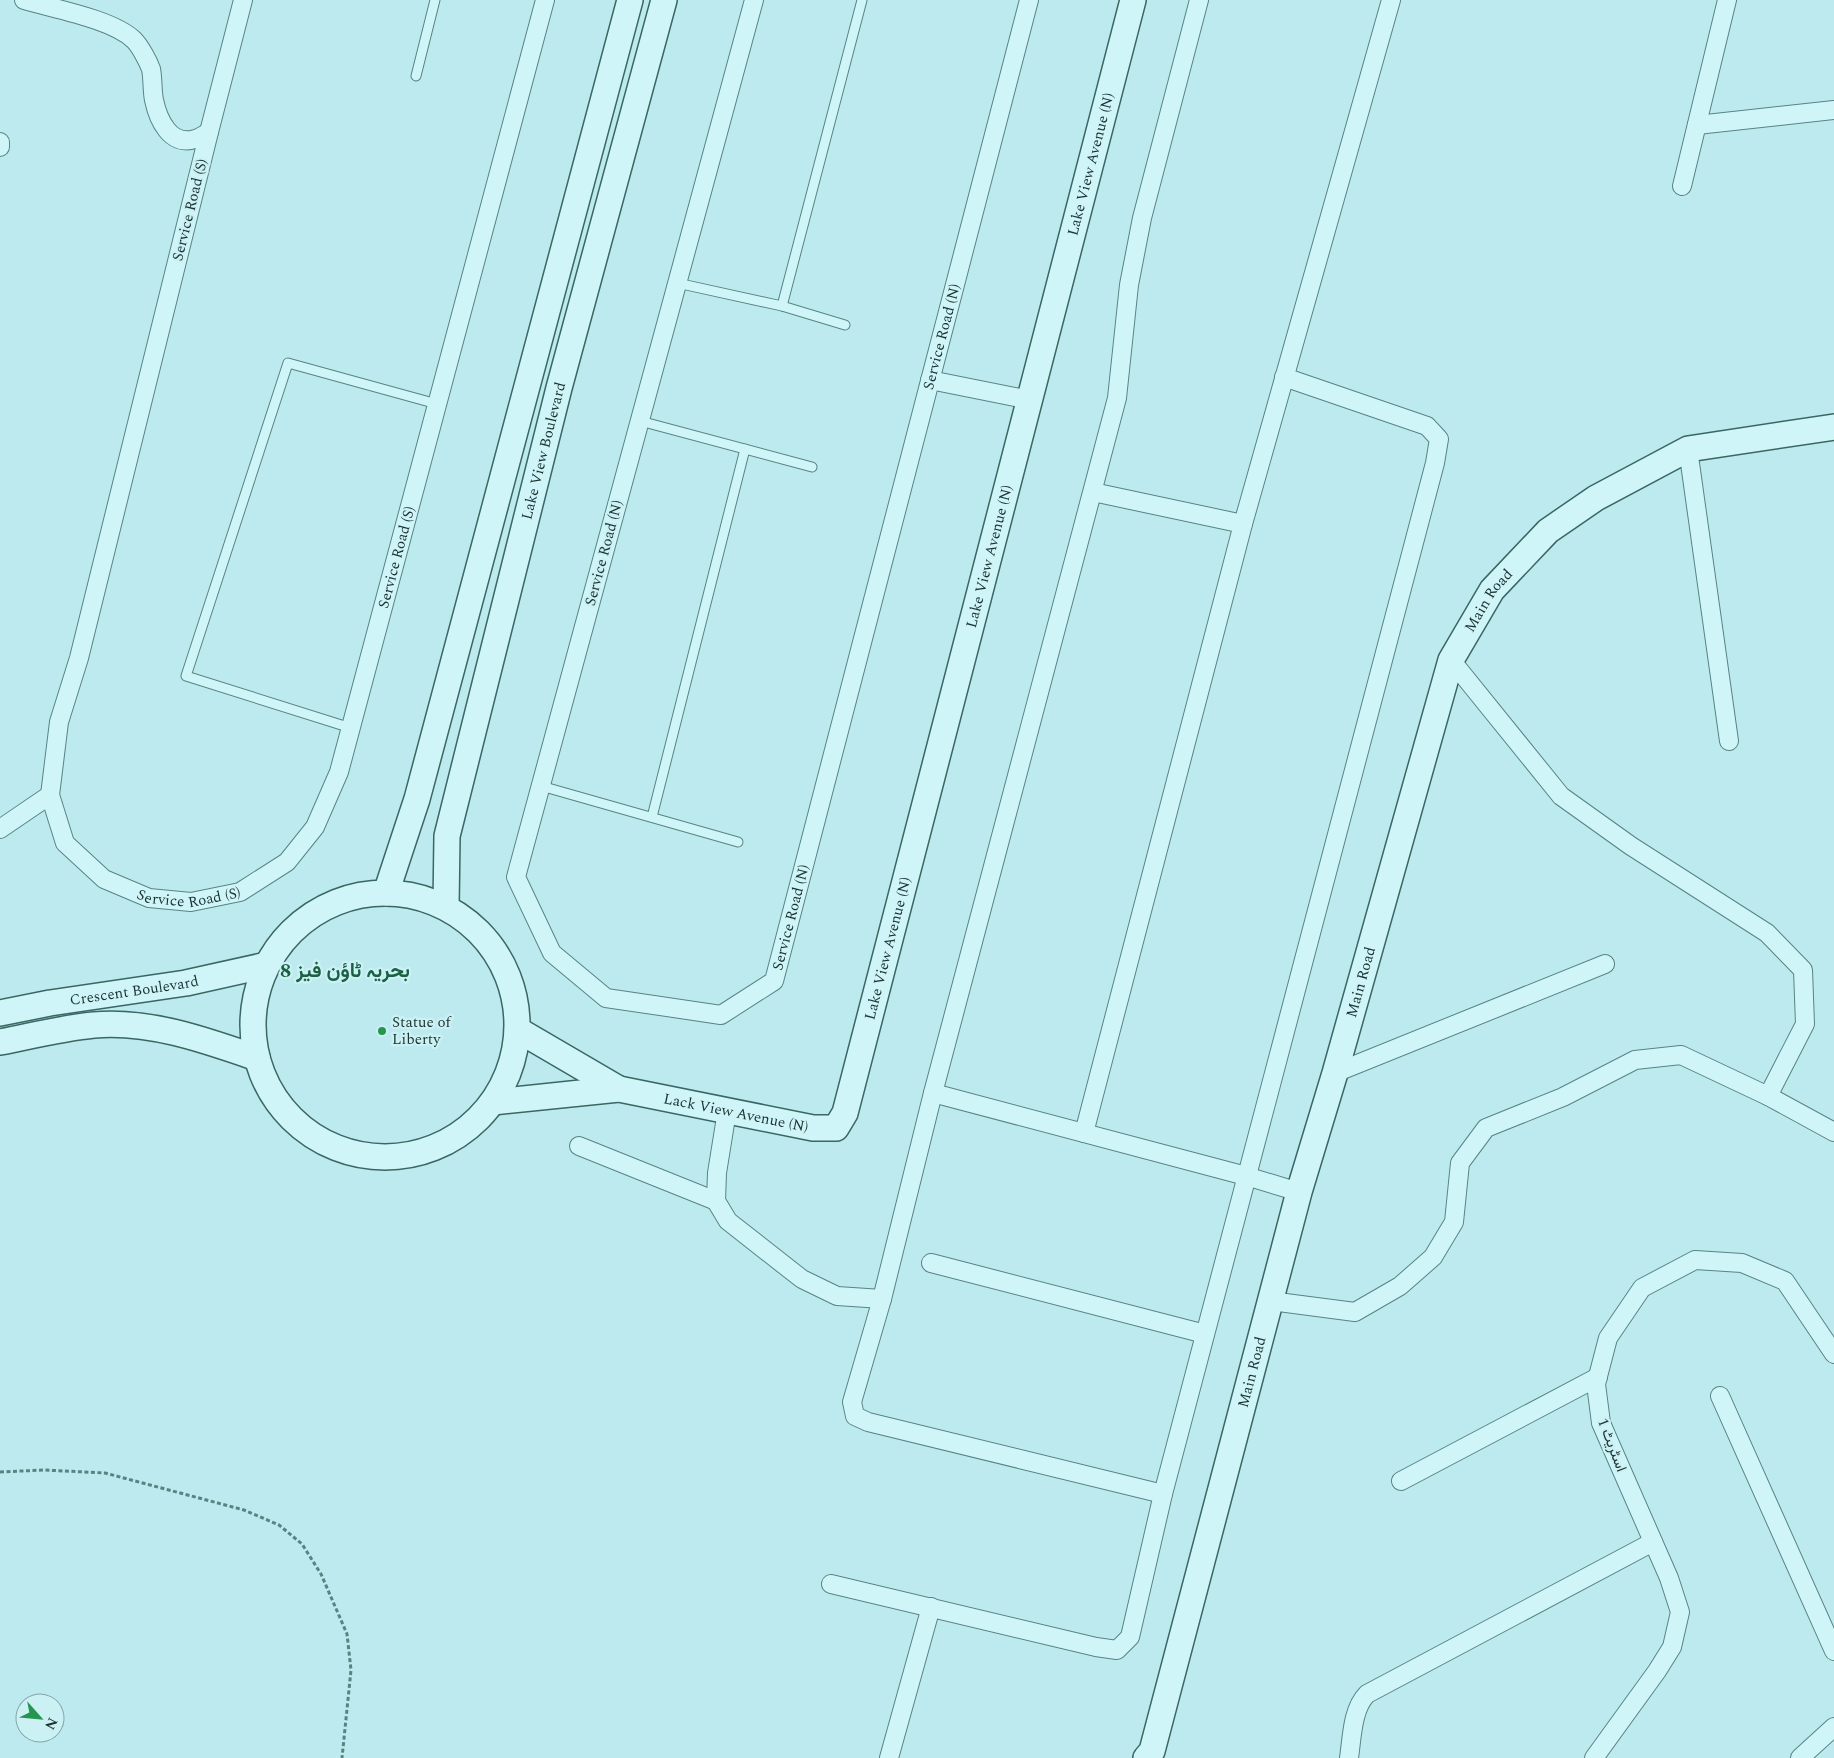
<svg xmlns="http://www.w3.org/2000/svg" width="1834" height="1758" font-family="Spectral,Vazirmatn,serif">
	<style>
		.lines { fill: none; stroke-linecap: round; stroke-linejoin: round }
		.lane-casing { stroke: #568581; stroke-width: 11 }
		.street-casing { stroke: #568581; stroke-width: 20 }
		.secondary-casing { stroke: #396762; stroke-width: 28 }
		.path { stroke: #568581; stroke-width: 3; stroke-dasharray: 4 2.5; stroke-linecap: butt }
		.lane { stroke: #d0f5f9; stroke-width: 9 }
		.street { stroke: #d0f5f9; stroke-width: 18 }
		.secondary { stroke: #d0f5f9; stroke-width: 25 }
		.poi-dot { fill: #26954f; stroke: #ccf1f5; stroke-width: 2 }
		.labels { text-anchor: middle; dominant-baseline: central; stroke-width: 4.5; stroke-linejoin: round; paint-order: stroke }
		.street-label { font-size: 15px; fill: #1b3431; stroke: #ccf1f5 }
		.poi-label { font-size: 15px; fill: #1b3431; stroke: #ccf1f5; text-anchor: start }
		.district-label { font-size: 20px; font-weight: bold; fill: #1a6144; stroke: #ccf1f5 }
	</style>
	<rect width="100%" height="100%" fill="#bdeaee"/>
	<g class="lines">
		<g class="lane-casing">
			<g id="lane">
				<path d="M 416,76 L 435,0"/>
				<path d="M 677,283 L 782,306 L 845,325"/>
				<path d="M 782,306 L 862,0"/>
				<path d="M 640,421 L 812,467"/>
				<path d="M 351,728 L 186,676 L 288,363 L 437,404"/>
				<path d="M 541,786 L 738,842"/>
				<path d="M 652,817 L 745,449"/>
			</g>
		</g>
		<g class="street-casing">
			<g id="street">
				<path d="M 24,0 C 54,9 112,19 134,40 C 140,46 148,61 151,69 C 153,79 152,90 154,100 C 158,119 170,147 195,139 C 200,138 204,135 209,132"/>
				<path id="s1" d="M 243,0 L 209,132 L 79,658 L 59,722 L 50,795 L 65,843 L 104,879 L 149,898 L 191,902 L 240,892 L 287,862 L 315,827 L 339,772 L 545,0"/>
				<path id="s2" d="M 754,0 L 516,877 L 552,953 L 606,998 L 721,1015 L 774,981 L 1029,0"/>
				<path d="M 1697,125 L 1834,110"/>
				<path d="M 0,142 L 0,147"/>
				<path d="M 1682,186 L 1727,0"/>
				<path d="M 930,380 L 1030,400"/>
				<path d="M 1688,449 L 1729,741"/>
				<path d="M 1093,492 L 1243,524"/>
				<path d="M 1451,660 L 1561,796 L 1631,846 L 1767,933 L 1803,970 L 1805,1024 L 1768,1096"/>
				<path d="M 0,829 L 50,795"/>
				<path d="M 1335,1073 L 1605,964"/>
				<path d="M 933,1093 L 1246,1176 L 1299,1192"/>
				<path d="M 727,1111 L 717,1173 L 716,1201 L 728,1221 L 802,1279 L 837,1296 L 882,1299"/>
				<path d="M 1084,1133 L 1243,524 L 1391,0"/>
				<path d="M 579,1146 L 716,1201"/>
				<path d="M 931,1263 L 1205,1334"/>
				<path d="M 1270,1301 L 1355,1312 L 1400,1286 L 1433,1257 L 1454,1222 L 1460,1163 L 1486,1128 L 1563,1097 L 1635,1060 L 1681,1055 L 1768,1096 L 1834,1132"/>
				<path d="M 1720,1396 L 1834,1651"/>
				<path d="M 1401,1481 L 1598,1377"/>
				<path d="M 1163,1494 L 868,1422 L 855,1416 L 852,1402 L 882,1299 L 933,1093 L 1117,398 L 1129,285 L 1142,218 L 1199,0"/>
				<path d="M 831,1584 L 1096,1647 L 1117,1650 L 1130,1637 L 1163,1494 L 1435,463 L 1439,439 L 1427,426 L 1284,377"/>
				<path d="M 889,1758 L 931,1607"/>
				<path d="M 1349,1758 C 1352,1738 1352,1709 1367,1694 L 1653,1542"/>
				<path d="M 1594,1758 L 1657,1671 L 1672,1647 L 1680,1612 L 1669,1578 L 1601,1423 L 1596,1384 L 1608,1338 L 1642,1288 L 1695,1260 L 1742,1263 L 1785,1281 L 1834,1354"/>
				<path d="M 1800,1758 L 1834,1727"/>
			</g>
		</g>
		<g class="secondary-casing">
			<g id="secondary">
				<circle cx="385" cy="1025" r="132"/>
				<path d="M 386,893 L 417,799 L 630,0"/>
				<path id="s3" d="M 446,907 L 447,836 L 559,388 L 664,0"/>
				<path id="s4" d="M 0,1013 L 50,1003 L 186,983 L 267,965"/>
				<path d="M 518,1030 L 619,1089"/>
				<path d="M 0,1042 C 31,1036 62,1028 94,1025 C 149,1020 205,1040 257,1058"/>
				<path id="s5" d="M 493,1102 L 619,1089 L 813,1128 L 836,1128 L 845,1113 L 1133,0"/>
				<path id="s6" d="M 1146,1758 L 1152,1751 L 1299,1192 L 1335,1073 L 1451,660 L 1492,590 L 1548,531 L 1596,498 L 1688,449 L 1834,427"/>
			</g>
		</g>
		<path class="path" d="M 0,1472 L 44,1470 L 105,1473 L 244,1510 L 279,1525 L 302,1544 L 321,1574 L 347,1634 L 351,1670 L 342,1758"/>
		<use href="#lane" class="lane"/>
		<use href="#street" class="street"/>
		<use href="#secondary" class="secondary"/>
	</g>
	<circle class="poi-dot" cx="382" cy="1031" r="5"/>
	<g class="labels">
		<g class="street-label">
			<text stroke="none"><textPath href="#s5" startOffset="1345">Lake View Avenue (N)</textPath></text>
			<text transform="translate(190 210) rotate(-76)">Service Road (S)</text>
			<text stroke="none"><textPath href="#s2" startOffset="1908">Service Road (N)</textPath></text>
			<text stroke="none"><textPath href="#s3" startOffset="468">Lake View Boulevard</textPath></text>
			<text transform="translate(604 553) rotate(-75)">Service Road (N)</text>
			<text stroke="none"><textPath href="#s1" startOffset="1446">Service Road (S)</textPath></text>
			<text stroke="none"><textPath href="#s5" startOffset="940">Lake View Avenue (N)</textPath></text>
			<text stroke="none"><textPath href="#s6" startOffset="1211">Main Road</textPath></text>
			<text stroke="none"><textPath href="#s1" startOffset="1011">Service Road (S)</textPath></text>
			<text stroke="none"><textPath href="#s2" startOffset="1308">Service Road (N)</textPath></text>
			<text stroke="none"><textPath href="#s5" startOffset="535">Lake View Avenue (N)</textPath></text>
			<text stroke="none"><textPath href="#s6" startOffset="806">Main Road</textPath></text>
			<text stroke="none"><textPath href="#s4" startOffset="136">Crescent Boulevard</textPath></text>
			<text stroke="none"><textPath href="#s5" startOffset="246">Lack View Avenue (N)</textPath></text>
			<text stroke="none"><textPath href="#s6" startOffset="401">Main Road</textPath></text>
			<text transform="translate(1612 1445) rotate(69)">اسٹریٹ 1</text>
		</g>
		<g class="poi-label">
			<text x="392" y="1022">Statue of<tspan x="392" dy="17">Liberty</tspan></text>
		</g>
		<g class="district-label">
			<text x="345" y="971">بحریہ ٹاؤن فیز 8</text>
		</g>
	</g>
	<g transform="translate(40 1718) rotate(117)"><circle r="24" fill="#ccf1f5" stroke="#85a5a7"/>
	<path d="M0-4L9 19L0 12L-9 19Z" fill="#26954f"/>
	<text y="-8" font-size="14" font-weight="bold" text-anchor="middle" fill="#1b3431">N</text>
	</g>
</svg>
